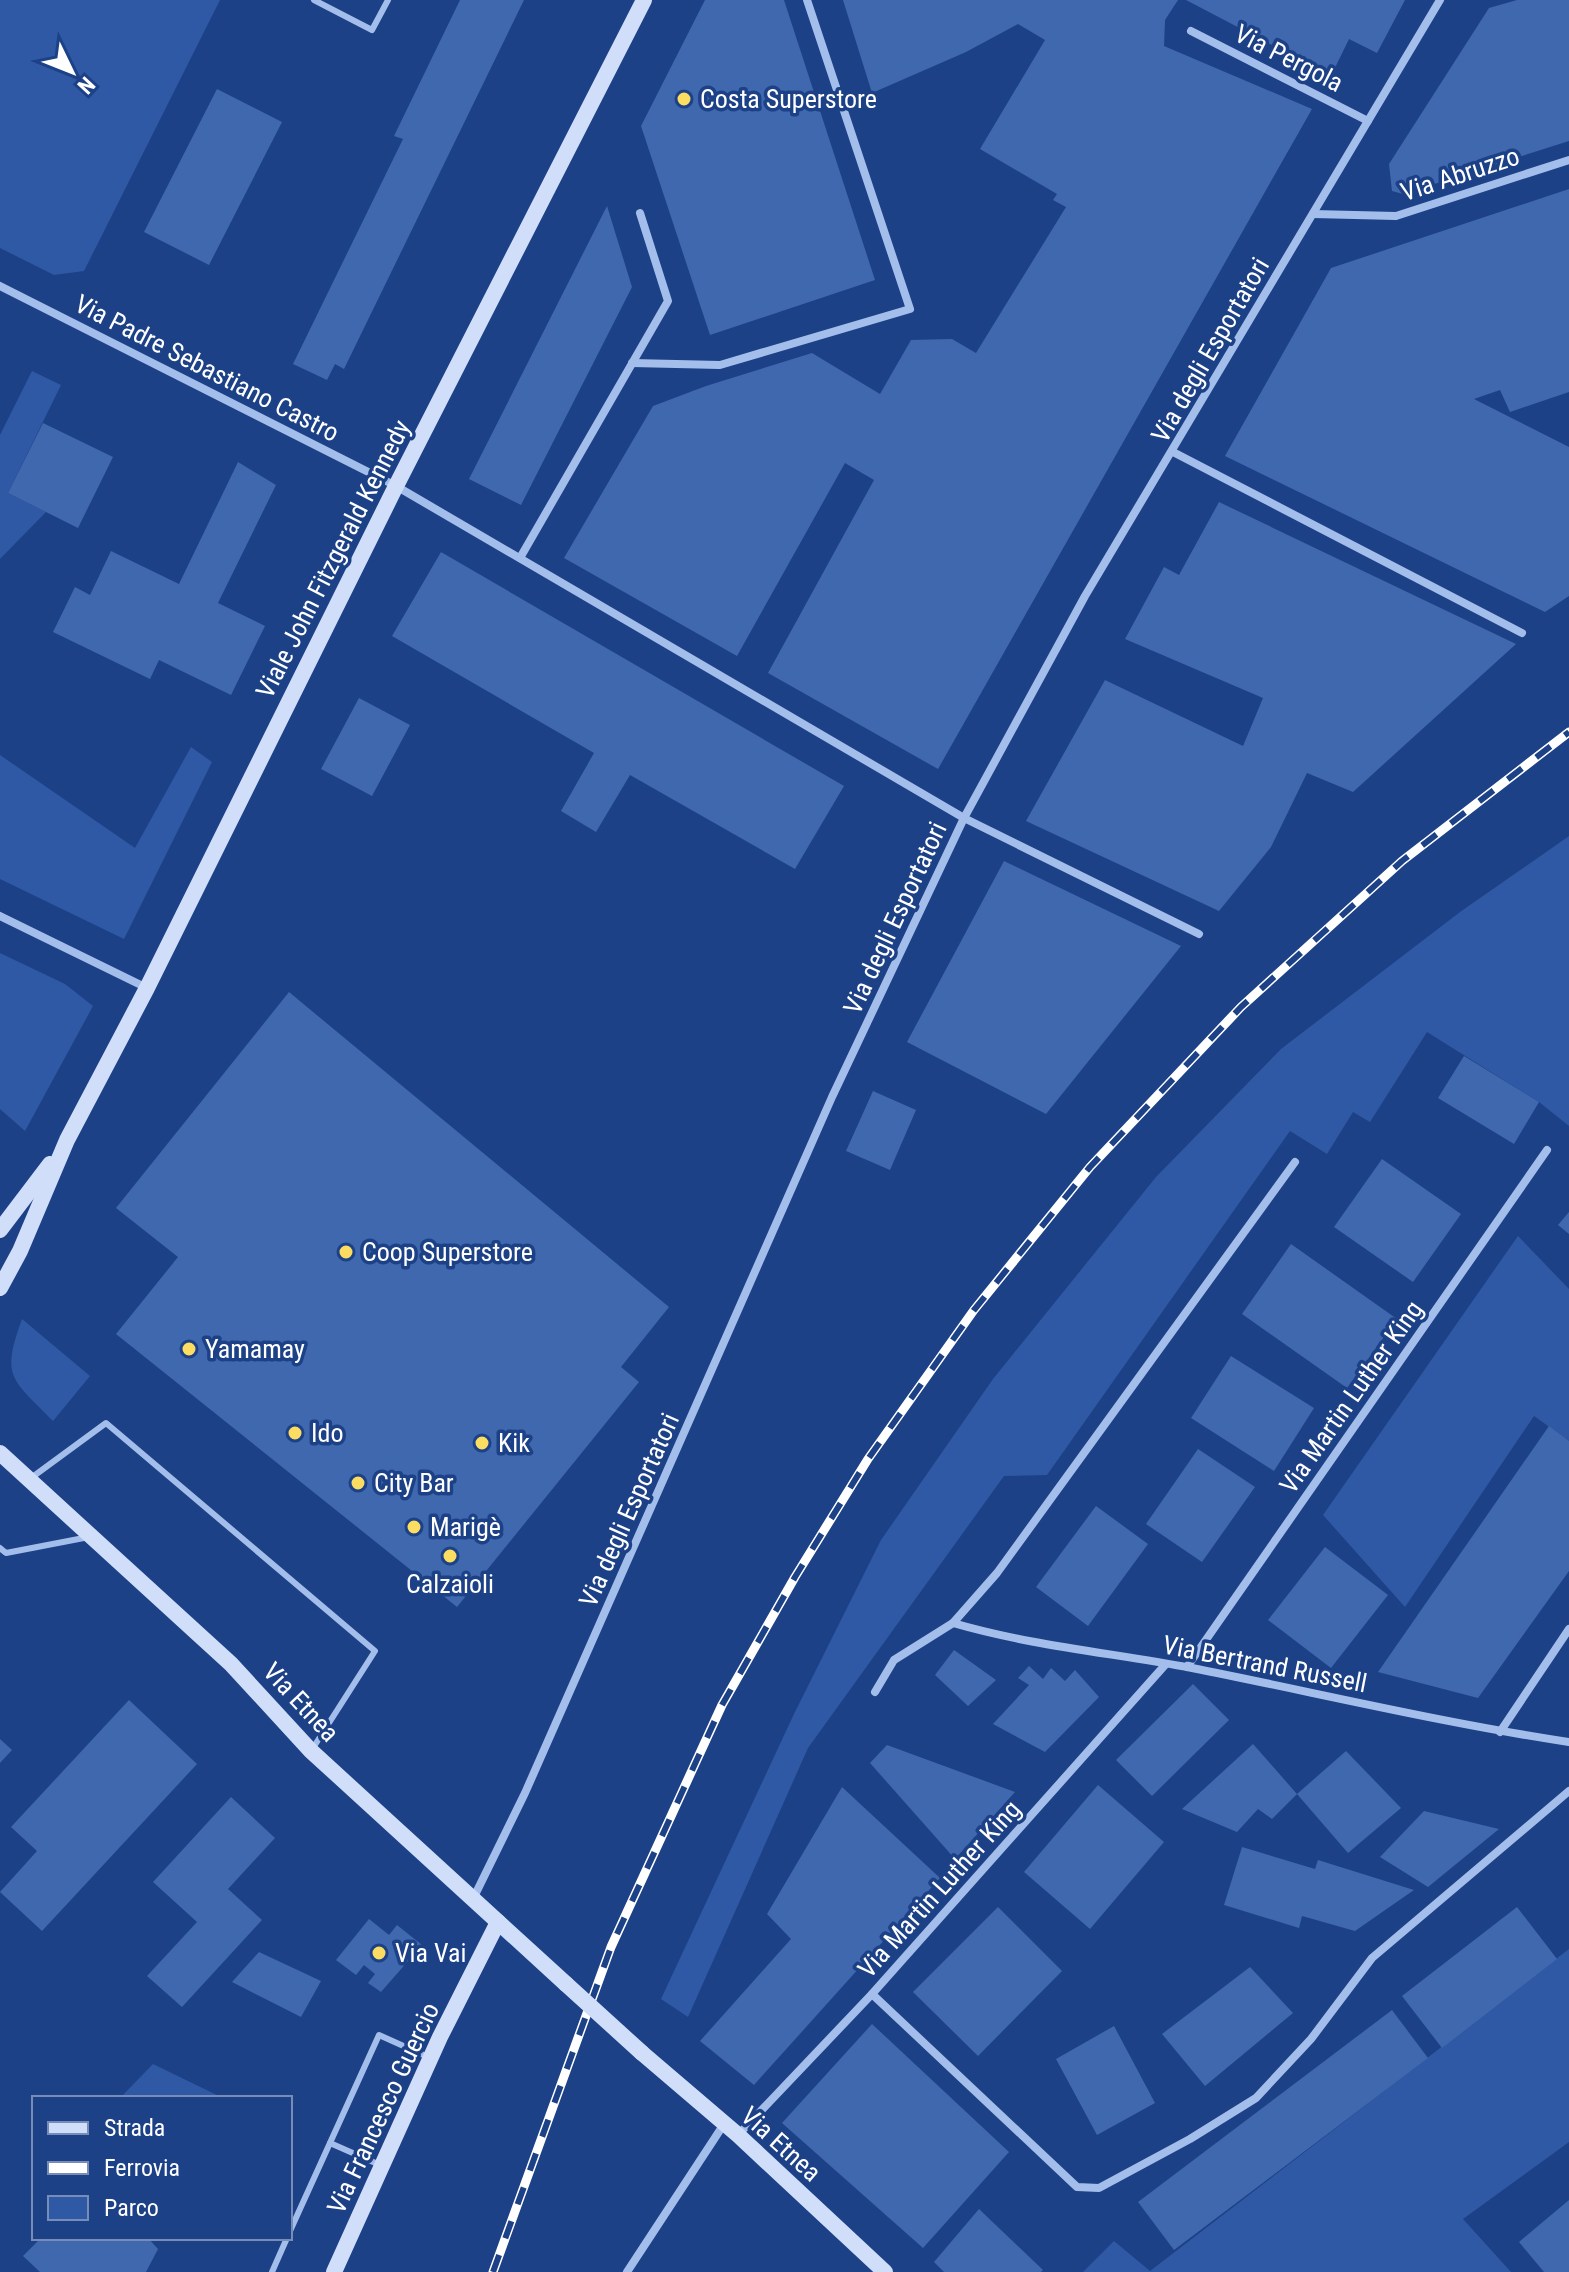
<svg xmlns="http://www.w3.org/2000/svg" width="1569" height="2272" font-family="'Roboto Condensed',sans-serif">
	<style>
		.green { fill: #2f59a5 }
		.building { fill: #4068ae }
		.lines { fill: none; stroke-linecap: round; stroke-linejoin: round }
		.service { stroke: #a4beec; stroke-width: 6 }
		.minor { stroke: #a4beec; stroke-width: 8 }
		.secondary { stroke: #d0def9; stroke-width: 16 }
		.rail-casing { stroke: #fff; stroke-width: 9 }
		.rail { stroke: #1c4187; stroke-width: 6; stroke-dasharray: 18; stroke-linecap: butt }
		.secondary-bridge { stroke: #d0def9; stroke-width: 16 }
		.poi-dot { fill: #fcdd61; stroke: #1c4187; stroke-width: 3 }
		.labels { text-anchor: middle; dominant-baseline: central; stroke-width: 7; stroke-linejoin: round; paint-order: stroke }
		.street-label { font-size: 26px; fill: #fff; stroke: #1c4187 }
		.poi-label { font-size: 26px; fill: #fff; stroke: #1c4187; text-anchor: start }
	</style>
	<rect width="100%" height="100%" fill="#1c4187"/>
	<g class="green">
		<path d="M 0,0 L 220,0 L 84,271 L 54,275 L 0,248 Z"/>
		<path d="M 32,371 L 61,385 L 8,493 L 46,512 L 0,559 L 0,435 Z"/>
		<path d="M 191,747 L 212,762 L 124,939 L 0,879 L 0,755 L 135,848 Z"/>
		<path d="M 1569,836 L 1569,1126 L 1539,1102 L 1427,1032 L 1370,1122 L 1353,1112 L 1327,1154 L 1290,1131 L 1047,1475 L 1004,1476 L 808,1748 L 688,2017 L 661,1999 L 794,1714 L 881,1540 L 993,1379 L 1156,1177 L 1281,1049 L 1460,912 Z"/>
		<path d="M 0,953 L 65,984 L 93,1006 L 25,1131 L 0,1109 Z"/>
		<path d="M 1518,1236 L 1569,1289 L 1569,1441 L 1534,1416 L 1405,1607 L 1323,1515 Z"/>
		<path d="M 22,1319 L 90,1376 L 53,1421 C 13,1379 0,1379 22,1319 Z"/>
		<path d="M 1569,1949 L 1569,2142 L 1463,2219 L 1511,2272 L 1083,2272 L 1114,2241 L 1150,2271 Z"/>
		<path d="M 153,2064 L 223,2098 L 120,2098 Z"/>
	</g>
	<g class="building">
		<path d="M 460,0 L 524,0 L 344,369 L 335,364 L 327,380 L 293,364 L 403,139 L 394,136 Z"/>
		<path d="M 705,0 L 784,0 L 875,280 L 710,335 L 641,126 Z"/>
		<path d="M 843,0 L 1178,0 L 1165,20 L 1164,46 L 1312,109 L 938,769 L 768,673 L 874,480 L 845,463 L 737,656 L 564,558 L 653,406 L 706,386 L 812,353 L 880,394 L 911,340 L 952,339 L 976,353 L 1066,207 L 1053,200 L 1057,194 L 980,149 L 1045,40 L 1018,24 L 966,52 L 872,93 Z"/>
		<path d="M 1186,0 L 1405,0 L 1377,53 L 1349,39 L 1331,76 Z"/>
		<path d="M 1517,0 L 1569,0 L 1569,141 L 1403,194 L 1392,191 L 1389,164 L 1489,8 Z"/>
		<path d="M 217,89 L 282,122 L 209,265 L 144,232 Z"/>
		<path d="M 1569,189 L 1569,392 L 1510,412 L 1500,390 L 1474,399 L 1569,447 L 1569,596 L 1545,612 L 1225,456 L 1331,268 Z"/>
		<path d="M 607,206 L 632,287 L 521,505 L 469,479 Z"/>
		<path d="M 43,423 L 113,457 L 78,528 L 8,493 Z"/>
		<path d="M 238,462 L 276,485 L 218,603 L 265,626 L 231,695 L 159,660 L 150,679 L 53,632 L 75,587 L 90,595 L 111,551 L 179,584 Z"/>
		<path d="M 1219,502 L 1516,644 L 1353,792 L 1307,773 L 1271,847 L 1219,911 L 1026,821 L 1105,680 L 1243,746 L 1263,698 L 1125,639 L 1164,567 L 1179,575 Z"/>
		<path d="M 441,552 L 844,786 L 795,869 L 630,775 L 596,832 L 561,811 L 594,753 L 392,636 Z"/>
		<path d="M 359,698 L 410,725 L 372,796 L 321,769 Z"/>
		<path d="M 1004,861 L 1181,946 L 1046,1114 L 907,1042 Z"/>
		<path d="M 289,992 L 669,1307 L 621,1367 L 639,1382 L 457,1607 L 116,1334 L 178,1257 L 116,1208 Z"/>
		<path d="M 1464,1056 L 1539,1102 L 1514,1144 L 1438,1098 Z"/>
		<path d="M 873,1091 L 916,1110 L 890,1170 L 846,1151 Z"/>
		<path d="M 1382,1159 L 1461,1214 L 1413,1282 L 1334,1227 Z"/>
		<path d="M 1569,1212 L 1569,1234 L 1558,1225 Z"/>
		<path d="M 1291,1244 L 1397,1319 L 1347,1388 L 1242,1314 Z"/>
		<path d="M 1231,1356 L 1314,1408 L 1274,1471 L 1191,1418 Z"/>
		<path d="M 1549,1426 L 1569,1441 L 1569,1571 L 1478,1698 L 1378,1672 Z"/>
		<path d="M 1198,1449 L 1255,1487 L 1202,1562 L 1146,1524 Z"/>
		<path d="M 1096,1506 L 1148,1544 L 1088,1626 L 1036,1587 Z"/>
		<path d="M 1325,1547 L 1388,1595 L 1331,1668 L 1268,1620 Z"/>
		<path d="M 954,1650 L 996,1680 L 968,1706 L 935,1675 Z"/>
		<path d="M 1029,1666 L 1043,1679 L 1051,1668 L 1065,1681 L 1075,1670 L 1099,1697 L 1045,1752 L 993,1724 L 1029,1685 L 1018,1678 Z"/>
		<path d="M 1193,1684 L 1229,1720 L 1152,1796 L 1116,1760 Z"/>
		<path d="M 129,1700 L 197,1764 L 42,1931 L 0,1892 L 37,1851 L 11,1827 Z"/>
		<path d="M 0,1739 L 12,1750 L 0,1763 Z"/>
		<path d="M 1253,1744 L 1297,1794 L 1272,1819 L 1258,1809 L 1237,1832 L 1182,1809 Z"/>
		<path d="M 887,1745 L 1015,1792 L 955,1859 L 870,1763 Z"/>
		<path d="M 1346,1751 L 1401,1808 L 1348,1853 L 1297,1794 Z"/>
		<path d="M 1098,1785 L 1164,1842 L 1090,1929 L 1024,1872 Z"/>
		<path d="M 842,1787 L 940,1878 L 754,2085 L 700,2041 L 791,1939 L 767,1914 Z"/>
		<path d="M 231,1797 L 275,1838 L 228,1889 L 262,1920 L 182,2007 L 147,1976 L 197,1922 L 153,1882 Z"/>
		<path d="M 1424,1811 L 1499,1829 L 1428,1887 L 1380,1857 Z"/>
		<path d="M 1242,1847 L 1315,1869 L 1318,1860 L 1414,1890 L 1355,1931 L 1302,1916 L 1299,1928 L 1224,1905 Z"/>
		<path d="M 998,1907 L 1062,1971 L 978,2056 L 913,1992 Z"/>
		<path d="M 1517,1907 L 1557,1959 L 1442,2048 L 1402,1996 Z"/>
		<path d="M 369,1919 L 389,1935 L 397,1925 L 422,1945 L 381,1992 L 368,1983 L 375,1974 L 364,1965 L 356,1975 L 336,1960 Z"/>
		<path d="M 259,1952 L 321,1981 L 301,2017 L 232,1982 Z"/>
		<path d="M 1250,1967 L 1293,2013 L 1205,2086 L 1162,2034 Z"/>
		<path d="M 1392,2010 L 1428,2058 L 1174,2250 L 1138,2202 Z"/>
		<path d="M 872,2024 L 1009,2152 L 923,2248 L 782,2123 Z"/>
		<path d="M 1114,2026 L 1155,2103 L 1097,2135 L 1056,2059 Z"/>
		<path d="M 1569,2200 L 1569,2272 L 1544,2272 L 1519,2242 Z"/>
		<path d="M 979,2209 L 1043,2270 L 1041,2272 L 944,2272 L 934,2262 Z"/>
		<path d="M 41,2238 L 148,2238 L 158,2249 L 146,2272 L 40,2272 L 23,2256 Z"/>
	</g>
	<g class="lines">
		<g class="service">
			<path d="M 314,0 L 372,30 L 388,0"/>
			<path d="M 31,1478 L 106,1423 L 375,1651 L 313,1748"/>
			<path d="M 0,1548 L 6,1553 L 89,1537"/>
			<path d="M 330,2143 L 380,2165"/>
			<path d="M 290,2231 L 379,2035 L 428,2057"/>
			<path d="M 272,2272 L 287,2238"/>
		</g>
		<g class="minor">
			<path d="M 1191,31 L 1368,121"/>
			<path d="M 1313,214 L 1396,216 L 1569,160"/>
			<path d="M 0,286 L 396,486 L 964,818 L 1199,934"/>
			<path d="M 632,363 L 720,365 L 910,309 L 807,0"/>
			<path d="M 1173,452 L 1522,633"/>
			<path d="M 520,558 L 668,301 L 640,213"/>
			<path d="M 0,916 L 147,988"/>
			<path d="M 953,1623 C 1032,1646 1113,1653 1192,1668 C 1318,1693 1443,1723 1569,1742"/>
			<path d="M 1187,1667 L 1547,1150"/>
			<path d="M 875,1692 L 894,1660 L 953,1623 L 997,1573 L 1295,1162"/>
			<path d="M 1500,1732 L 1569,1629"/>
			<path d="M 473,1899 L 525,1793 L 832,1097 L 964,818 L 1085,596 L 1440,0"/>
			<path d="M 872,1994 L 1077,2187 L 1099,2188 L 1190,2139 L 1256,2098 L 1311,2039 L 1372,1958 L 1569,1791"/>
			<path d="M 738,2135 L 872,1994 L 1165,1665"/>
			<path d="M 627,2272 L 724,2124"/>
		</g>
		<g class="secondary">
			<path d="M 0,1230 L 50,1164"/>
			<path d="M 0,1288 L 20,1251 L 67,1140 L 147,988 L 396,486 L 644,0"/>
			<path d="M 0,1453 L 231,1664 L 311,1751 L 566,1984"/>
			<path d="M 642,2053 L 738,2135 L 885,2272"/>
			<path d="M 334,2272 L 440,2037 L 498,1922"/>
		</g>
		<g class="rail-casing">
			<path id="rail" d="M 493,2272 L 611,1947 L 722,1705 L 795,1577 L 868,1459 L 974,1310 L 1090,1167 L 1241,1007 L 1402,861 L 1569,732"/>
		</g>
		<use href="#rail" class="rail"/>
		<path class="secondary-bridge" d="M 566,1984 L 642,2053"/>
	</g>
	<g class="poi-dot">
		<circle cx="684" cy="99" r="8"/>
		<circle cx="346" cy="1252" r="8"/>
		<circle cx="189" cy="1349" r="8"/>
		<circle cx="295" cy="1433" r="8"/>
		<circle cx="482" cy="1443" r="8"/>
		<circle cx="358" cy="1483" r="8"/>
		<circle cx="414" cy="1527" r="8"/>
		<circle cx="450" cy="1556" r="8"/>
		<circle cx="379" cy="1953" r="8"/>
	</g>
	<g class="labels">
		<g class="street-label">
			<text transform="translate(1289 58) rotate(27)">Via Pergola</text>
			<text transform="translate(1460 174) rotate(-18)">Via Abruzzo</text>
			<text transform="translate(1210 350) rotate(-60)">Via degli Esportatori</text>
			<text transform="translate(207 368) rotate(27)">Via Padre Sebastiano Castro</text>
			<text transform="translate(333 559) rotate(-63)">Viale John Fitzgerald Kennedy</text>
			<text transform="translate(895 918) rotate(-65)">Via degli Esportatori</text>
			<text transform="translate(1351 1397) rotate(-55)">Via Martin Luther King</text>
			<text transform="translate(629 1510) rotate(-66)">Via degli Esportatori</text>
			<text transform="translate(1265 1664) rotate(11)">Via Bertrand Russell</text>
			<text transform="translate(301 1702) rotate(47)">Via Etnea</text>
			<text transform="translate(939 1889) rotate(-48)">Via Martin Luther King</text>
			<text transform="translate(383 2108) rotate(-65)">Via Francesco Guercio</text>
			<text transform="translate(781 2144) rotate(42)">Via Etnea</text>
		</g>
		<g class="poi-label">
			<text x="700" y="99">Costa Superstore</text>
			<text x="362" y="1252">Coop Superstore</text>
			<text x="205" y="1349">Yamamay</text>
			<text x="311" y="1433">Ido</text>
			<text x="498" y="1443">Kik</text>
			<text x="374" y="1483">City Bar</text>
			<text x="430" y="1527">Marigè</text>
			<text x="450" y="1584" text-anchor="middle">Calzaioli</text>
			<text x="395" y="1953">Via Vai</text>
		</g>
	</g>
	<rect x="32" y="2096" width="260" height="144" fill="#1c4187" stroke="#778db7" stroke-width="2"/>
	<rect x="48" y="2122" width="40" height="12" fill="#d0def9" stroke="#778db7" stroke-width="2"/>
	<text x="104" y="2136" font-size="24" fill="#ffffff">Strada</text>
	<rect x="48" y="2162" width="40" height="12" fill="#ffffff" stroke="#778db7" stroke-width="2"/>
	<text x="104" y="2176" font-size="24" fill="#ffffff">Ferrovia</text>
	<rect x="48" y="2196" width="40" height="24" fill="#2f59a5" stroke="#778db7" stroke-width="2"/>
	<text x="104" y="2216" font-size="24" fill="#ffffff">Parco</text>
	<g transform="translate(72 72) rotate(133)" stroke="#1c4187" stroke-width="6" paint-order="stroke">
	<path d="M0-6L14 30L0 20L-14 30Z" fill="#ffffff"/>
	<text y="-12" font-size="22" font-weight="bold" text-anchor="middle" fill="#ffffff">N</text>
	</g>
</svg>
